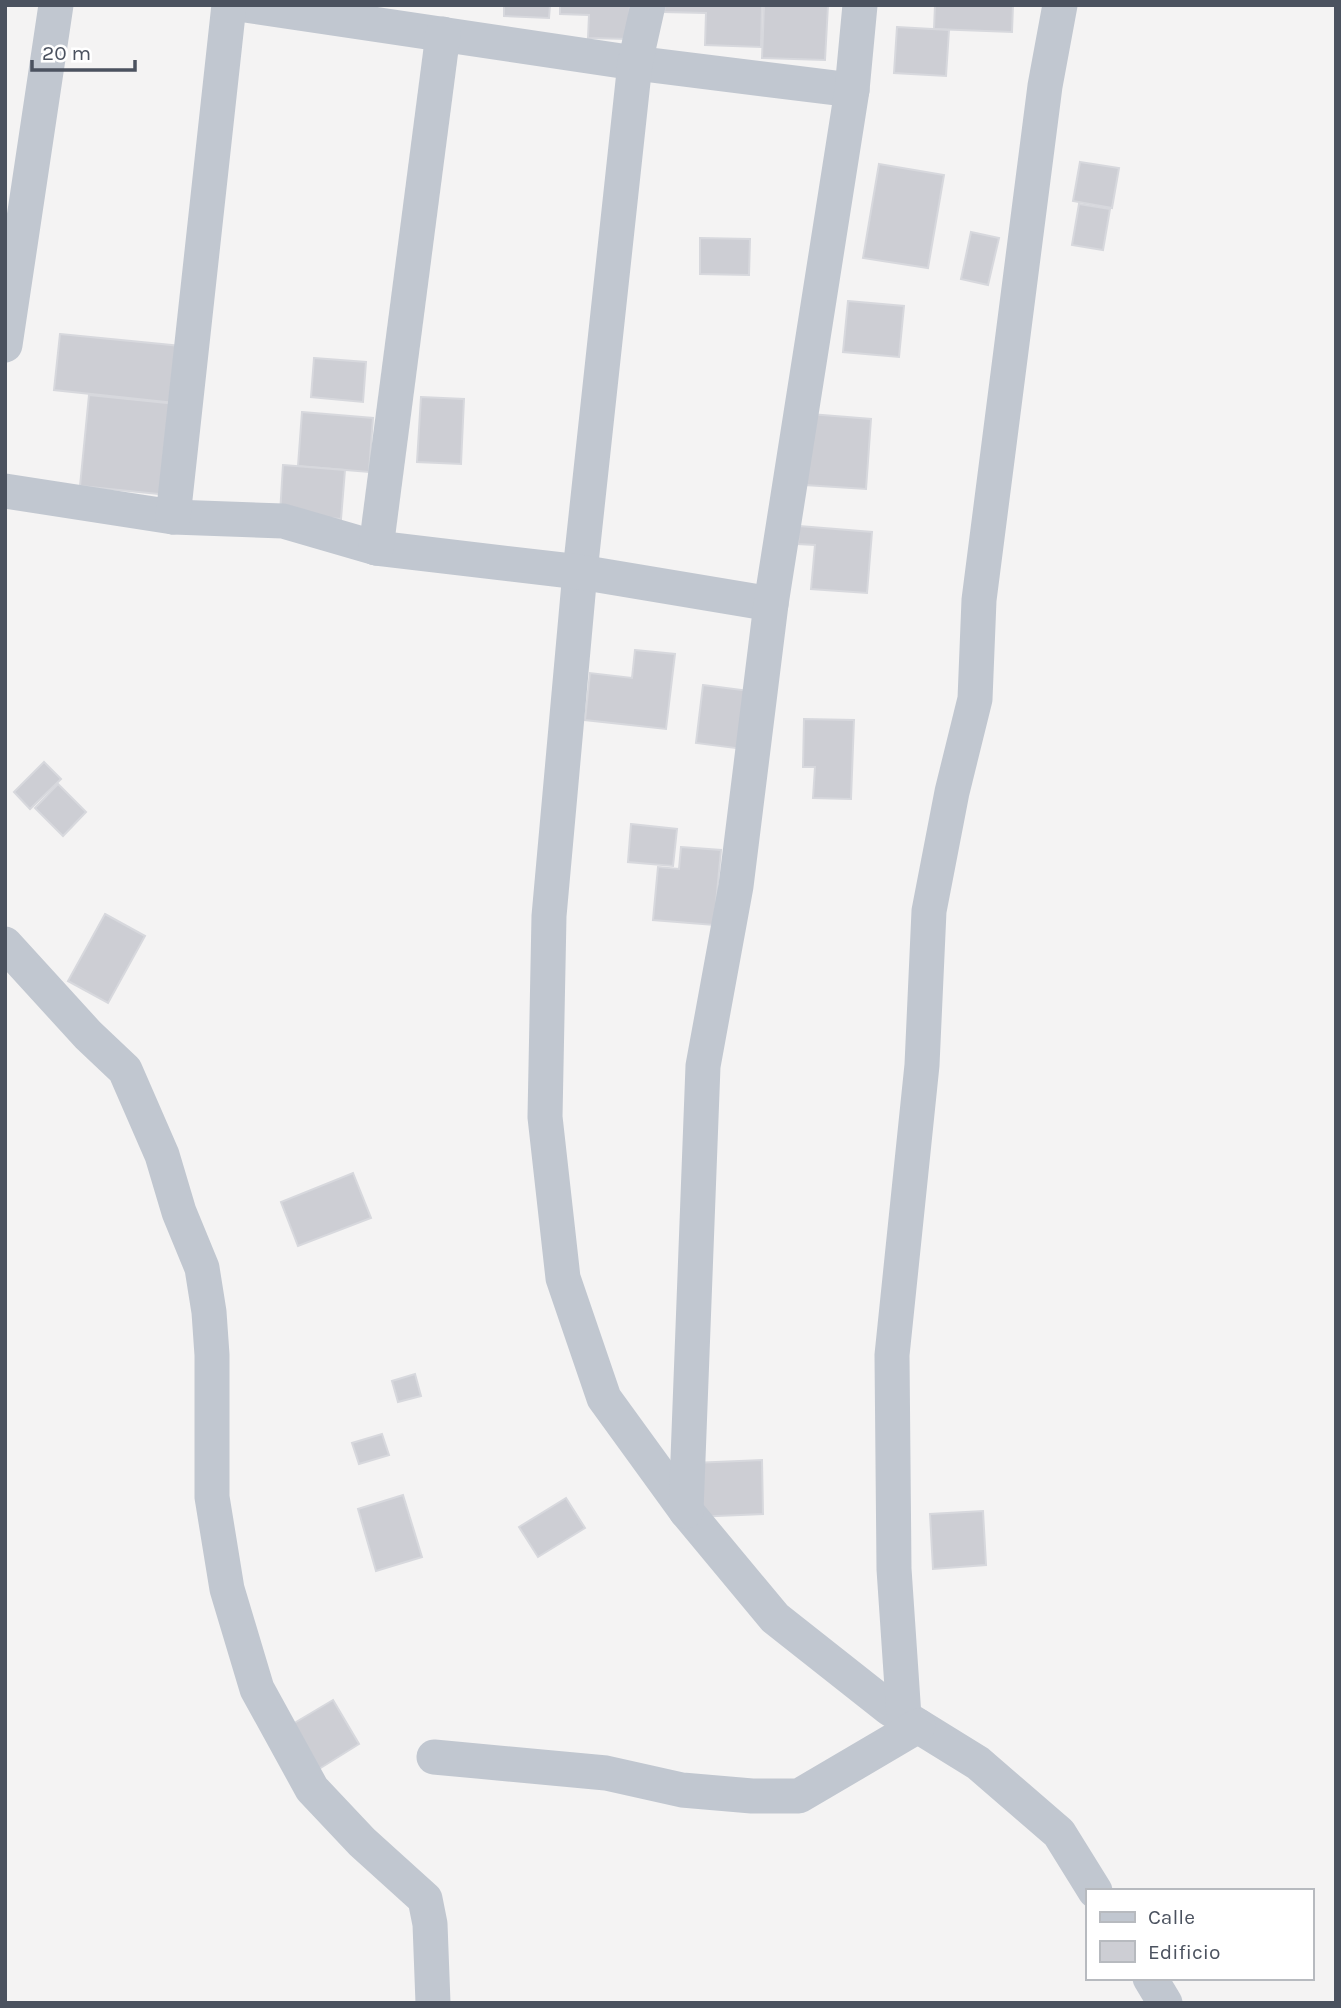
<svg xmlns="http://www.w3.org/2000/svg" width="1341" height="2008" font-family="Karla,sans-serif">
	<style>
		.building { fill: #cdced4; stroke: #d7d8dd; stroke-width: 2 }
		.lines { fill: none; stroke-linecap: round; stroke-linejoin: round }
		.minor { stroke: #c1c7d0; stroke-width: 35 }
	</style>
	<rect width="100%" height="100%" fill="#f4f3f3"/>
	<g class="building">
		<path d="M 504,5 L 550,5 L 549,18 L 504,16 Z"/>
		<path d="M 560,5 L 630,5 L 629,39 L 588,38 L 589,15 L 560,14 Z"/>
		<path d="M 665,5 L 762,5 L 761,47 L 705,45 L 706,13 L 664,12 Z"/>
		<path d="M 764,5 L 828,5 L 825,60 L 762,58 Z"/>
		<path d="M 935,5 L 1013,5 L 1012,32 L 934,29 Z"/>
		<path d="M 897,27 L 949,30 L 946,76 L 894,73 Z"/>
		<path d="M 1080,162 L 1119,168 L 1112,208 L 1073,201 Z"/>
		<path d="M 879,164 L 944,175 L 928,268 L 863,258 Z"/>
		<path d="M 1079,204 L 1110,209 L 1103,250 L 1072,245 Z"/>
		<path d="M 971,232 L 999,238 L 988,285 L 961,279 Z"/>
		<path d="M 700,238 L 750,239 L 749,275 L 700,274 Z"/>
		<path d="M 848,301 L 904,306 L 899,357 L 843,352 Z"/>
		<path d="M 60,334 L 181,346 L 175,403 L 54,390 Z"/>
		<path d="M 314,358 L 366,362 L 363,402 L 311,397 Z"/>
		<path d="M 89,395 L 177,404 L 168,495 L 80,486 Z"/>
		<path d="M 421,397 L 464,399 L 461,464 L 417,462 Z"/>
		<path d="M 302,412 L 373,418 L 369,472 L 298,466 Z"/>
		<path d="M 810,414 L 871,419 L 866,489 L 805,485 Z"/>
		<path d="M 283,465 L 345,470 L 341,519 L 280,514 Z"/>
		<path d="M 799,526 L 872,532 L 867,593 L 811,589 L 815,545 L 798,544 Z"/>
		<path d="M 635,650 L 675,654 L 666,729 L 585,720 L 590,673 L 632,678 Z"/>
		<path d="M 703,685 L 750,691 L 743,749 L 696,743 Z"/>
		<path d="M 804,719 L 854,720 L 851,799 L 813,798 L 815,767 L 803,767 Z"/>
		<path d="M 44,762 L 61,779 L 30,809 L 14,792 Z"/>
		<path d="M 58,784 L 86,812 L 63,836 L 35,808 Z"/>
		<path d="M 631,824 L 677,829 L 673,866 L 628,862 Z"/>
		<path d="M 681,847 L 721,850 L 714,925 L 653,920 L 658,867 L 679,869 Z"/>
		<path d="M 105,914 L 145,936 L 108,1003 L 68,981 Z"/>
		<path d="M 353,1173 L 371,1218 L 298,1246 L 281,1202 Z"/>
		<path d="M 415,1374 L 421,1396 L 398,1402 L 392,1381 Z"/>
		<path d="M 382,1434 L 389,1455 L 359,1464 L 352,1443 Z"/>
		<path d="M 762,1460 L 763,1514 L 694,1517 L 693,1463 Z"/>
		<path d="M 403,1495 L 422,1557 L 376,1571 L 358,1509 Z"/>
		<path d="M 566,1498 L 585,1528 L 538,1557 L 519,1527 Z"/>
		<path d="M 983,1511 L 986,1565 L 933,1569 L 930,1514 Z"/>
		<path d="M 333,1700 L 359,1744 L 319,1769 L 291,1725 Z"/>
	</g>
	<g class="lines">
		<g class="minor">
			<path d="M 245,5 L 635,63 L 852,90"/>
			<path d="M 648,5 L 635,63 L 580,572 L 549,916 L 545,1117 L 563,1278 L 604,1398 L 686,1511 L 775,1618 L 889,1708 L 978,1763 L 1059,1833 L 1095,1891"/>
			<path d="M 5,345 L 56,5"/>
			<path d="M 5,491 L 173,517 L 283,521 L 376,548 L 580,572 L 771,604"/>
			<path d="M 173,517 L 229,5"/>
			<path d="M 376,548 L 443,34"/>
			<path d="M 5,944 L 88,1035 L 125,1070 L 162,1155 L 179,1212 L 202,1268 L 209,1312 L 212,1355 L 212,1497 L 227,1589 L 257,1689 L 312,1789 L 362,1842 L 425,1899 L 430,1924 L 433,2003"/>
			<path d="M 686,1511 L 703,1066 L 736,886 L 771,604 L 852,90 L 860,5"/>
			<path d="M 904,1717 L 894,1569 L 892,1355 L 922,1065 L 929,911 L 952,792 L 975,699 L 979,600 L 1045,86 L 1060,5"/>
			<path d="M 434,1757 L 606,1773 L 682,1790 L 752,1796 L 799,1796 L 918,1726"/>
			<path d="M 1150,1978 L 1165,2003"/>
		</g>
	</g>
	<rect width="1341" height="2008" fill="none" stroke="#4b525f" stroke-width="14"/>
	<rect x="1086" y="1889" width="228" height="91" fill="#ffffff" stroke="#b7babf" stroke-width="2"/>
	<rect x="1100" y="1912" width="35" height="10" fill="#c1c7d0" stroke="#b7babf" stroke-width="2"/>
	<text x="1148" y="1924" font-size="21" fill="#4b525f">Calle</text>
	<rect x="1100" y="1941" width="35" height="21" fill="#cdced4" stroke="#b7babf" stroke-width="2"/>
	<text x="1148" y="1959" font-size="21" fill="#4b525f">Edificio</text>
	<path d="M32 60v10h103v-10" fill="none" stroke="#4b525f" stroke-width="3.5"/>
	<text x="42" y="60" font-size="21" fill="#4b525f" stroke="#ffffff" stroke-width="5" paint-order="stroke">20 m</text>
</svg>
